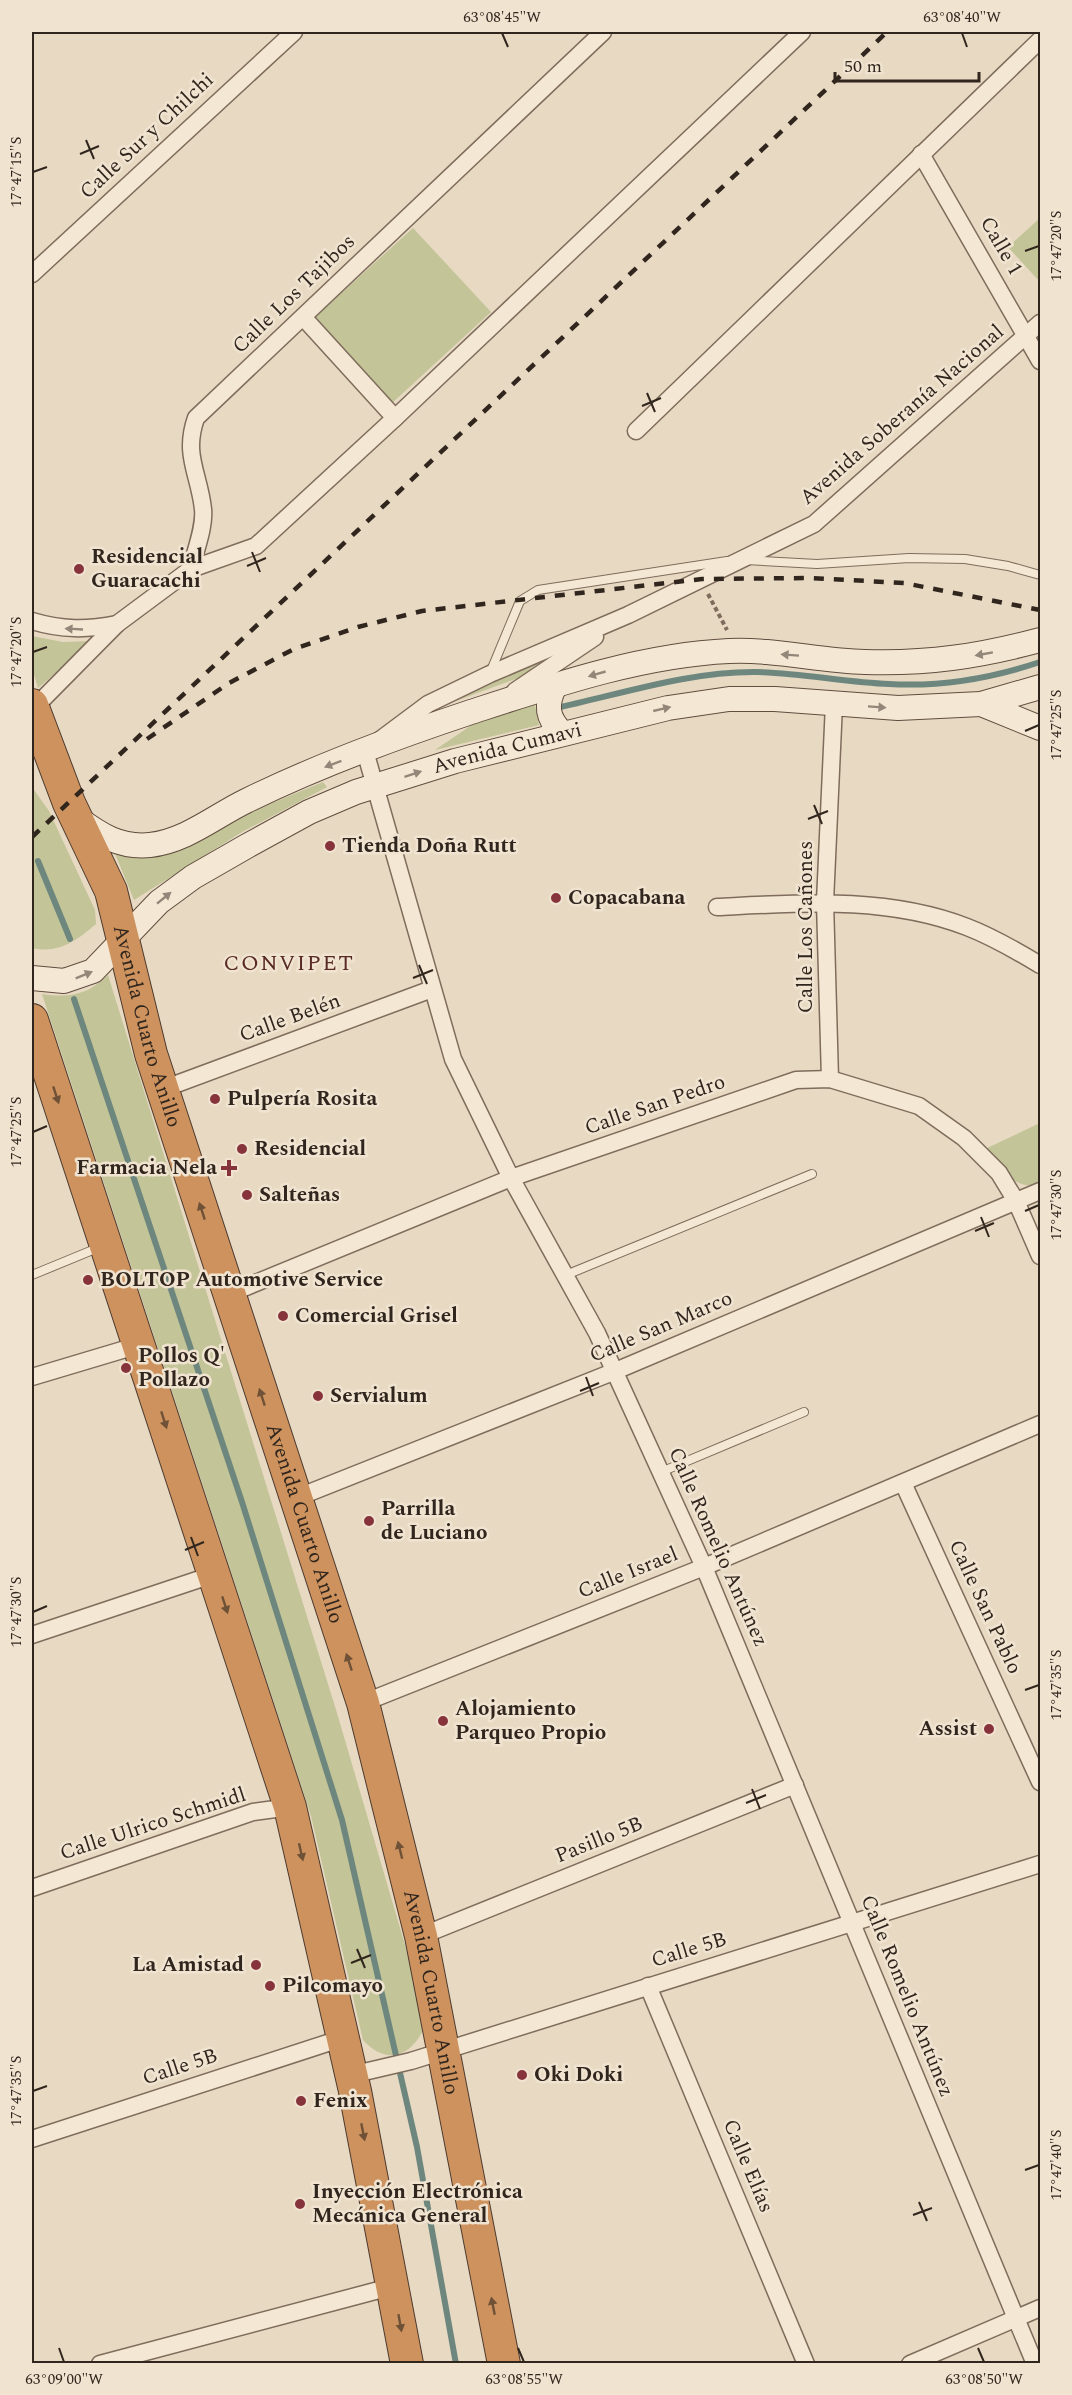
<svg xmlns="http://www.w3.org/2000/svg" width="1072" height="2395" font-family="Spectral,serif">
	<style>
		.green { fill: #c3c498 }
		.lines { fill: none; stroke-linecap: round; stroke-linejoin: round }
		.stream { stroke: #6d877f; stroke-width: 6 }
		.lane-casing { stroke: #7f6c5c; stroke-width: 10 }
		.street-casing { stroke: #7f6c5c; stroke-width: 19 }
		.secondary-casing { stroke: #614d3f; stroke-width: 26 }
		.highway-casing { stroke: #4d3b30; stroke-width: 34 }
		.path { stroke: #7f6c5c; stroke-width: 4; stroke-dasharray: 4.5 3; stroke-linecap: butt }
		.lane { stroke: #f4e8d4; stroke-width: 8 }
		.street { stroke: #f4e8d4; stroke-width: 16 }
		.secondary { stroke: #f4e8d4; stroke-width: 24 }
		.highway { stroke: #cd925d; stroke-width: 32 }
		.rail { stroke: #31261e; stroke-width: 4.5; stroke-dasharray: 10 10; stroke-linecap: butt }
		.oneway { fill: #928779 }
		.oneway2 { fill: #6f5137 }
		.ticks { fill: none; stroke: #31261e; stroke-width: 2 }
		.poi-dot { fill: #87333b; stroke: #f0e4d1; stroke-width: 2 }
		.labels { text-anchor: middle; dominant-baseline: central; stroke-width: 5; stroke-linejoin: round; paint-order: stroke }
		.street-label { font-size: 21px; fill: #31261e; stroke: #f0e4d1 }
		.poi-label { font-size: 21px; font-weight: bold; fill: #31261e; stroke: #f0e4d1; text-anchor: start }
		.neighbourhood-label { font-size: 22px; letter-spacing: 1.5px; fill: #582a23; stroke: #f0e4d1 }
		.neatline { fill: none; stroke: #31261e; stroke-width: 2 }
		.ticks-label { font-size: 15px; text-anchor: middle; fill: #31261e }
	</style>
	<rect width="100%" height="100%" fill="#e8d9c3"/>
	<g class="green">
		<path d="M 1040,218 L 1040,282 L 1008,247 Z"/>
		<path d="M 413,228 L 491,312 L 391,404 L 313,319 Z"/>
		<path d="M 32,636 L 63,642 L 92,641 L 38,688 L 32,668 Z"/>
		<path d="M 574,643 L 529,674 L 434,709 Z"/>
		<path d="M 534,700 L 539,725 L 435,750 L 485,716 Z"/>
		<path d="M 323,782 L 327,787 L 242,832 L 134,900 L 114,851 C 130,859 143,859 160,854 L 248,813 Z"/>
		<path d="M 32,787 L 49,811 L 95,910 L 96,924 C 76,941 58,954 32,948 Z"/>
		<path d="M 108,975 L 337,1713 L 427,2020 C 417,2053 389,2069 363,2040 L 311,1816 L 42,994 C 70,998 87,995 108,975 Z"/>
		<path d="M 1040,1123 L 1040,1183 C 1015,1194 1000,1165 985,1149 Z"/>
	</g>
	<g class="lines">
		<g class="stream">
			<path d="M 556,708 C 621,694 690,671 757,672 C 801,673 845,682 889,684 C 940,687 992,678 1040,662"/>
			<path d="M 38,861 L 70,939"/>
			<path d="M 74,999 L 242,1502 L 342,1820 L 417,2147 L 456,2364"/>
		</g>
		<g class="lane-casing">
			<g id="lane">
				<path d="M 746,560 L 817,564 L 909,558 L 965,559 L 1008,566 L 1040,575"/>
				<path d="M 490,673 L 520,601 L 538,590 L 727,561"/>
				<path d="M 32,1275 L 100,1247"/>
				<path d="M 566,1275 L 812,1174"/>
				<path d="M 661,1472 L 804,1412"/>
			</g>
		</g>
		<g class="street-casing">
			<g id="street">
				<path d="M 921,154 L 1040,361"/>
				<path d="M 32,274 L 294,32"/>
				<path d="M 303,317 L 395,418"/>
				<path d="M 636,431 L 1040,40"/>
				<path d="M 191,569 L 256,546 L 395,418 L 802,32"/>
				<path d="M 32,621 C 62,630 87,630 117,624"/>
				<path d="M 515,691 L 595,637"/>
				<path d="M 33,709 L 117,624 L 191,569 C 195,551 205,527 203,509 C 199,473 183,455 196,418 L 603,32"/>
				<path d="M 717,907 C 800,903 887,896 967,927 C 993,937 1017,951 1040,965"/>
				<path d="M 830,1079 L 825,902 L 834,704"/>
				<path d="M 163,1089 L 432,989"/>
				<path d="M 229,1294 L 511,1178 L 796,1080 L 830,1079 L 919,1106 L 964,1138 L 999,1173 L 1016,1201 L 1040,1256"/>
				<path d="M 32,1377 L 139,1345"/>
				<path d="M 903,1483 L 1040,1782"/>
				<path d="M 296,1498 L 613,1372 L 1040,1191"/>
				<path d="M 32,1635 L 215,1574"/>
				<path d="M 363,1703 L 704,1567 L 1040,1424"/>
				<path d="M 32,1888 L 253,1812 L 290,1807"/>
				<path d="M 421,1936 L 795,1785"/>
				<path d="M 648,1986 L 806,2364"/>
				<path d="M 351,2075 L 411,2061 L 1040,1864"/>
				<path d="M 32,2139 L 343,2038"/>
				<path d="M 100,2364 L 394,2286"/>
				<path d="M 910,2364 L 1040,2308"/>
				<path d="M 1035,2364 L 704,1567 L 597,1333 L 511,1178 L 453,1059 L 365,751 L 428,704 L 490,674 L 628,615 L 814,524 L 1040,323"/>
			</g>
		</g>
		<g class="secondary-casing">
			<g id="secondary">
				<path d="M 555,686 C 545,705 547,718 562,733"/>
				<path d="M 981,704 L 1040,728"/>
				<path d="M 77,818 C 100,835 120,848 150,845 C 186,841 215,816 246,801 C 317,766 393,738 468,713 C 551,686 641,655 729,651 C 774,649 820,661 865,662 C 928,664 980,656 1040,640"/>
				<path id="s1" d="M 32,978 L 64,981 L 93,971 L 159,902 L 193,877 L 247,846 L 309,812 L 356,792 L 455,761 L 668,708 L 729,699 L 775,699 L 898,708 L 981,704 L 1040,687"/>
			</g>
		</g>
		<g class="highway-casing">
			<g id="highway">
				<path id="s2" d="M 32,705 L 69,803 L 111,891 L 151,1054 L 363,1703 L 421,1936 L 504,2364"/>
				<path d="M 32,1020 L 290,1807 L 355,2091 L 407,2364"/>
			</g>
		</g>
		<path class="path" d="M 708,594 L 727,630"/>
		<use href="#lane" class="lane"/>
		<use href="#street" class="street"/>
		<use href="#secondary" class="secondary"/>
		<use href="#highway" class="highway"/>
		<g class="rail">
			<path d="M 147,739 L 229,683 L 294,649 L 358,627 L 422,611 L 702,579 L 810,578 L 904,583 L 1040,610"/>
			<path d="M 32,837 L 887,32"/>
		</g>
	</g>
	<defs><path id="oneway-solid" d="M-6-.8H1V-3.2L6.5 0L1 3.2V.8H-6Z" transform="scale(1.5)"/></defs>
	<g class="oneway">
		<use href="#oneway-solid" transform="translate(74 629) rotate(-177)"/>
		<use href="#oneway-solid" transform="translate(984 654) rotate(170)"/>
		<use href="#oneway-solid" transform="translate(790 655) rotate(-176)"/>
		<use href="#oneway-solid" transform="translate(597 674) rotate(164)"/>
		<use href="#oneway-solid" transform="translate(877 707) rotate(4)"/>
		<use href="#oneway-solid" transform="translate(662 709) rotate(-13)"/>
		<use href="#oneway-solid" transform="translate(333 764) rotate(159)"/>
		<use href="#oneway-solid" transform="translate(413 774) rotate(-18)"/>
		<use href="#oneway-solid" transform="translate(164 898) rotate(-39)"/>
		<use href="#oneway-solid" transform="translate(84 975) rotate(-22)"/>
	</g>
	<g class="oneway2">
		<use href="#oneway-solid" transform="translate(56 1095) rotate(72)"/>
		<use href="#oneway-solid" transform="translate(202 1211) rotate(-108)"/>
		<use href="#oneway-solid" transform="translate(262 1397) rotate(-108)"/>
		<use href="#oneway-solid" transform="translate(164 1420) rotate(72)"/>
		<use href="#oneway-solid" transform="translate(225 1605) rotate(72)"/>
		<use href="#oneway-solid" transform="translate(349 1662) rotate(-108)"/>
		<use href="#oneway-solid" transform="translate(400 1850) rotate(-104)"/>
		<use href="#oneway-solid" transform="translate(301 1852) rotate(77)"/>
		<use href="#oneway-solid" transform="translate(363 2132) rotate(79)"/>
		<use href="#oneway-solid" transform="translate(493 2306) rotate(-101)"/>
		<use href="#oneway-solid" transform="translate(400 2323) rotate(80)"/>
	</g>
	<path class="ticks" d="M 502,33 L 508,47M 962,33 L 967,47M 86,140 L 94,159M 80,154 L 99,146M 33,172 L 47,167M 1025,251 L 1039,246M 647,393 L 655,412M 642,406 L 661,398M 252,552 L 260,572M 247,566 L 266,558M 33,652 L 47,647M 1025,731 L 1039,725M 814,805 L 822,824M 808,819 L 828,811M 419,965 L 427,984M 413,978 L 433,970M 33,1132 L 47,1126M 1025,1211 L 1039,1205M 981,1217 L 989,1237M 975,1231 L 994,1223M 586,1377 L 593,1396M 580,1391 L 599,1383M 191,1537 L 198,1556M 185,1550 L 204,1542M 33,1612 L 47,1606M 1025,1690 L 1039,1685M 752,1789 L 760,1809M 746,1803 L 766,1795M 357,1949 L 365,1968M 351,1963 L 371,1955M 33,2091 L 47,2086M 1025,2170 L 1039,2165M 919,2202 L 927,2221M 913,2215 L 932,2208M 59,2348 L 64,2362M 518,2348 L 524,2362M 978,2348 L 984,2362"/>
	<g class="poi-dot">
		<circle cx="79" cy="569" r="6"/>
		<circle cx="330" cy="846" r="6"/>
		<circle cx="556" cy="898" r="6"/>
		<circle cx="215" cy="1099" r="6"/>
		<circle cx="242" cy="1149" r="6"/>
		<path d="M226 1159h6v6h6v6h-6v6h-6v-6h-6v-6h6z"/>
		<circle cx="247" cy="1195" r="6"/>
		<circle cx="88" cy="1280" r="6"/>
		<circle cx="283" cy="1316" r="6"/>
		<circle cx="126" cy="1368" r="6"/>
		<circle cx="318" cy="1396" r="6"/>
		<circle cx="369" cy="1521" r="6"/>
		<circle cx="443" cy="1721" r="6"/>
		<circle cx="989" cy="1729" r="6"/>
		<circle cx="256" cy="1965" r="6"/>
		<circle cx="270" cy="1986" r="6"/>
		<circle cx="522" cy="2075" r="6"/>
		<circle cx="301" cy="2101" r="6"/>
		<circle cx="300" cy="2204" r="6"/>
	</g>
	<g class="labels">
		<g class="street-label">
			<text transform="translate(147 136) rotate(-43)">Calle Sur y Chilchi</text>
			<text transform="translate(1001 246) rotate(60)">Calle 1</text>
			<text transform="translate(294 294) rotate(-44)">Calle Los Tajibos</text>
			<text transform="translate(902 415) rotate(-41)">Avenida Soberanía Nacional</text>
			<text stroke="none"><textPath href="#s1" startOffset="542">Avenida Cumavi</textPath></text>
			<text transform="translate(806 927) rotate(-90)">Calle Los Cañones</text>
			<text transform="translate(290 1018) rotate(-20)">Calle Belén</text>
			<text stroke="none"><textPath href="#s2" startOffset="342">Avenida Cuarto Anillo</textPath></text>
			<text transform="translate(655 1105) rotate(-19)">Calle San Pedro</text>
			<text transform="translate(661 1327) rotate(-23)">Calle San Marco</text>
			<text stroke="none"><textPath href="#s2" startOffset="864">Avenida Cuarto Anillo</textPath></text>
			<text transform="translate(718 1547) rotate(66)">Calle Romelio Antúnez</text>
			<text transform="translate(628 1573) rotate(-22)">Calle Israel</text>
			<text transform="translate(985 1607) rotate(65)">Calle San Pablo</text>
			<text transform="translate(153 1824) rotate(-18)">Calle Ulrico Schmidl</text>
			<text transform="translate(599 1840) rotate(-22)">Pasillo 5B</text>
			<text transform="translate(689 1950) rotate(-17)">Calle 5B</text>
			<text stroke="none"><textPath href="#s2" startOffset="1350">Avenida Cuarto Anillo</textPath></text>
			<text transform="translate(907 1996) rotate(68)">Calle Romelio Antúnez</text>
			<text transform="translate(180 2067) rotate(-18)">Calle 5B</text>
			<text transform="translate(748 2166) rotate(67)">Calle Elías</text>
		</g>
		<g class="poi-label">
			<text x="91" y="557">Residencial<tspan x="91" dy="24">Guaracachi</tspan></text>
			<text x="342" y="846">Tienda Doña Rutt</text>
			<text x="568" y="898">Copacabana</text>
			<text x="227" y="1099">Pulpería Rosita</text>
			<text x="254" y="1149">Residencial</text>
			<text x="217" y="1168" text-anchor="end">Farmacia Nela</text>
			<text x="259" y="1195">Salteñas</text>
			<text x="100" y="1280">BOLTOP Automotive Service</text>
			<text x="295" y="1316">Comercial Grisel</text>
			<text x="138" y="1356">Pollos Q'<tspan x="138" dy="24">Pollazo</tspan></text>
			<text x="330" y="1396">Servialum</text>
			<text x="381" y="1509">Parrilla<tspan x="381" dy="24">de Luciano</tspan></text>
			<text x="455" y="1709">Alojamiento<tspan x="455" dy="24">Parqueo Propio</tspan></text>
			<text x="977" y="1729" text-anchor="end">Assist</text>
			<text x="244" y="1965" text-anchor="end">La Amistad</text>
			<text x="282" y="1986">Pilcomayo</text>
			<text x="534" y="2075">Oki Doki</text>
			<text x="313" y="2101">Fenix</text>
			<text x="312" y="2192">Inyección Electrónica<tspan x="312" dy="24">Mecánica General</tspan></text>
		</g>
		<g class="neighbourhood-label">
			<text x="289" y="963">CONVIPET</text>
		</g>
	</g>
	<rect width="1072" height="2395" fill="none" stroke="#f0e4d1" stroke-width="66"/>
	<path d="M835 72v9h144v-9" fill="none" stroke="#31261e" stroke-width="3"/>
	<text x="844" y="72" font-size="18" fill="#31261e" stroke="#f0e4d1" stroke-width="4.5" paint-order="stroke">50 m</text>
	<rect x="33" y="33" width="1006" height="2329" class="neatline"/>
	<g class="ticks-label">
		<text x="502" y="22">63°08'45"W</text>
		<text x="962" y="22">63°08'40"W</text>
		<text transform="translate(16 172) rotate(-90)" y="5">17°47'15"S</text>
		<text transform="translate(1056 246) rotate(-90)" y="5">17°47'20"S</text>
		<text transform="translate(16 652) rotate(-90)" y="5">17°47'20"S</text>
		<text transform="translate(1056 725) rotate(-90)" y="5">17°47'25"S</text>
		<text transform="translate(16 1132) rotate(-90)" y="5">17°47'25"S</text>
		<text transform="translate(1056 1205) rotate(-90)" y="5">17°47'30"S</text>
		<text transform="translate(16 1612) rotate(-90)" y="5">17°47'30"S</text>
		<text transform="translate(1056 1685) rotate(-90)" y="5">17°47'35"S</text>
		<text transform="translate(16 2091) rotate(-90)" y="5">17°47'35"S</text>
		<text transform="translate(1056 2165) rotate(-90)" y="5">17°47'40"S</text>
		<text x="64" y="2384">63°09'00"W</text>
		<text x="524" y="2384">63°08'55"W</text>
		<text x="984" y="2384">63°08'50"W</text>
	</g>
</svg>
